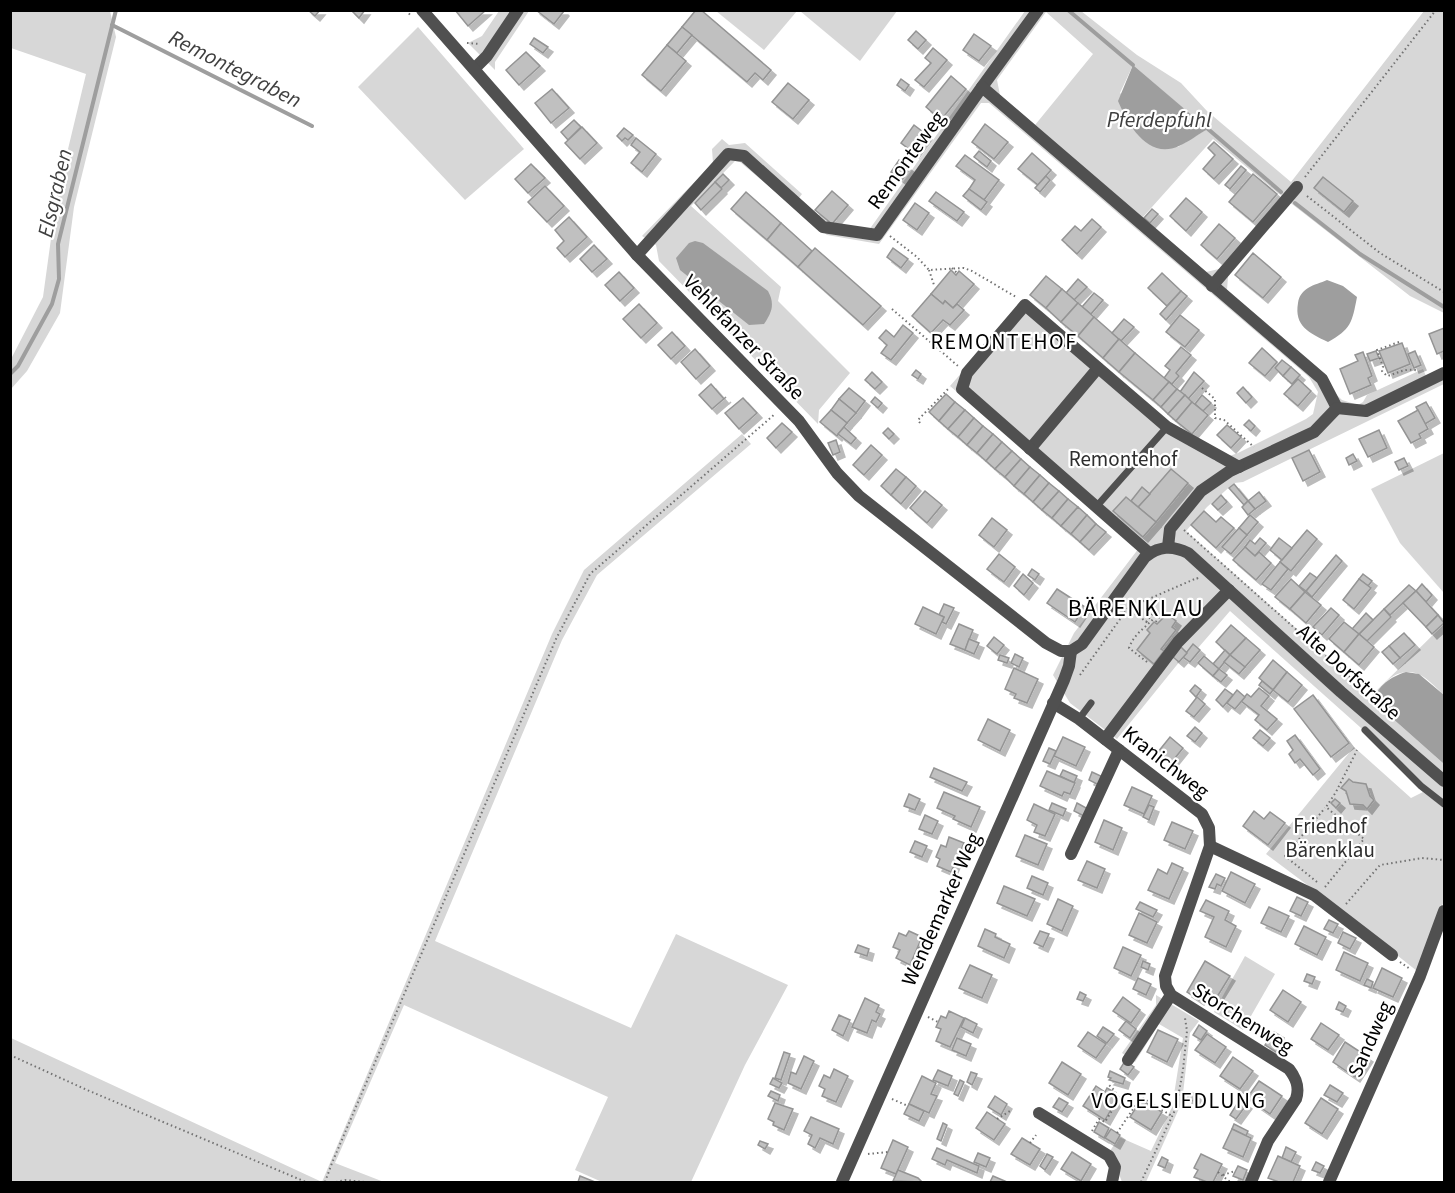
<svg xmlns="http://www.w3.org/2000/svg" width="1455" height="1193" font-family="'Source Sans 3',sans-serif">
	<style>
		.green { fill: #d7d7d7; fill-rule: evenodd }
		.water { fill: #9e9e9e }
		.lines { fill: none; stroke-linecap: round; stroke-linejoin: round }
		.stream { stroke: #9e9e9e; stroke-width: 4 }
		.building { fill: #c0c0c0; stroke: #949494; stroke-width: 1.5; filter: url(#shadow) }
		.path { stroke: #727272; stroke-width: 2; stroke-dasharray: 1.5 3; stroke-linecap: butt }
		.service { stroke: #505050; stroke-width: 7 }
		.minor { stroke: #505050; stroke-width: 12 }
		.tertiary { stroke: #505050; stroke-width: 12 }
		.labels { text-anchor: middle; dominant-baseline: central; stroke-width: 4.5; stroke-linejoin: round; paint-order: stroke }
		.street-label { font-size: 21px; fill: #000; stroke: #fff }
		.park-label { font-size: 21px; fill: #2e2e2e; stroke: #fff }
		.water-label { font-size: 22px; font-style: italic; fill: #3f3f3f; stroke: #fff }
		.neighbourhood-label { font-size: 22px; letter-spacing: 1.5px; fill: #000; stroke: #fff }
		.quarter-label { font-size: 24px; letter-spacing: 1.5px; fill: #000; stroke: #fff }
	</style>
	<defs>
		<filter id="shadow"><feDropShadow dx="5" dy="5" stdDeviation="0" flood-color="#0004"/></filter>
	</defs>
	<rect width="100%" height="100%" fill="#fff"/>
	<g class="green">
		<path d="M 11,10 L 110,11 L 116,37 L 74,207 L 60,313 L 27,371 L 11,389 L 11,359 L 43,297 L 57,195 L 86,74 L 11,48 Z"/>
		<path d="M 499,11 L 529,11 L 495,62 L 495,70 L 468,43 L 482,36 Z"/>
		<path d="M 716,11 L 797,11 L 764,50 Z"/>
		<path d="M 800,11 L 897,11 L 860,61 Z"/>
		<path d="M 1025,11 L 1081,11 L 1137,55 L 1181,83 L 1207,111 L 1291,182 L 1424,11 L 1444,11 L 1444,313 L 1410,296 L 1274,190 L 1213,139 L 1143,217 L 1206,272 L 1219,269 L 1228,277 L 1227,290 L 1342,400 L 1358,405 L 1363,402 L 1367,395 L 1423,369 L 1426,376 L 1444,367 L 1444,384 L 1243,482 L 1234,483 L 1207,507 L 1186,531 L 1350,676 L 1367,700 L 1444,624 L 1444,695 C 1437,689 1427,677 1418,674 C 1397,666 1380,684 1374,702 L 1444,764 L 1444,802 L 1230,611 L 1198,648 L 1193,645 L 1117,739 L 1070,703 L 1053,675 L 1074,633 L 1139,548 L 950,386 L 1025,300 L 1215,461 L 1238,453 L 1306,419 L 1313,414 L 1318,392 L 1309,377 L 989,103 L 981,103 L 879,244 L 827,235 L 740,162 L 735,161 L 691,206 L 781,287 L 778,301 L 850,373 L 819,410 L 818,424 L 659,261 L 656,245 L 642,236 L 713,163 L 712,149 L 722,139 L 729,145 L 745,143 L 802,194 L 799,198 L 829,225 L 869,230 ZM 1046,12 L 1093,54 L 1035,125 L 1000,95 L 997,80 ZM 1133,65 L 1207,129 L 1178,147 L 1120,93 Z"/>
		<path d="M 418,27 L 524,149 L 465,200 L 358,87 Z"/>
		<path d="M 742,434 L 751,444 L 597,575 L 562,640 L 435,941 L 631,1028 L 676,934 L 788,985 L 745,1065 L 691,1182 L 602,1182 L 575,1170 L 608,1097 L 404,1005 L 335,1163 L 384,1182 L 11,1182 L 11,1038 L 322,1182 L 552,634 L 584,570 Z"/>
		<path d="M 1444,453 L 1444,593 L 1400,543 L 1371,489 Z"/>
		<path d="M 1354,747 L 1411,798 L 1423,792 L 1444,808 L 1444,901 L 1417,971 L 1330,902 L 1266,854 Z"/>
		<path d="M 1245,956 L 1275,974 L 1243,1030 L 1214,1012 Z"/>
		<path d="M 1156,995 L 1199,1021 L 1190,1033 L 1182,1102 L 1146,1182 L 1122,1182 L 1110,1151 L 1119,1137 L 1151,1151 L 1172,1107 L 1183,1038 L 1159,1024 L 1135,1062 L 1122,1053 L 1156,1005 Z"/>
	</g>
	<g class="water">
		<path d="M 1133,65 L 1208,129 C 1198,134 1189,142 1179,146 C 1148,160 1128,125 1118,101 Z"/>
		<path d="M 695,241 L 703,243 L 768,291 C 775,304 772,312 764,324 L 749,325 L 680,270 L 676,258 L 689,243 Z"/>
		<path d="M 1327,280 L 1343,286 L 1357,297 C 1352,323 1351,329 1328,342 C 1309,333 1294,326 1298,303 C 1299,296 1302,292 1308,288 C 1314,284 1321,283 1327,280 Z"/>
		<path d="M 1406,672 L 1419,674 L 1444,695 L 1444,764 L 1374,702 C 1376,686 1392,676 1406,672 Z"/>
	</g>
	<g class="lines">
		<g class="stream">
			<path d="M 1068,10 L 1133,65"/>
			<path d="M 112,25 L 312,126"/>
			<path d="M 1208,129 L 1281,192"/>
			<path d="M 1295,203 L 1360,254 L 1444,307"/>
			<path d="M 10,374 L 18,366 L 52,304 L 59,279 L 58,244 L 116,10"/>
		</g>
	</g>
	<g class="building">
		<path d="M 308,10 L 320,10 L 315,16 Z"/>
		<path d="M 351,10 L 365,10 L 359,18 Z"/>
		<path d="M 455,10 L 486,10 L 468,26 Z"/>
		<path d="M 536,10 L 563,10 L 564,11 L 554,24 Z"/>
		<path d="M 696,10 L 701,10 L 771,70 L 763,80 L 755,73 L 747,82 L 682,27 Z"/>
		<path d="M 682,27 L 692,35 L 677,53 L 667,45 Z"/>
		<path d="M 916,31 L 926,40 L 918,49 L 908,40 Z"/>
		<path d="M 974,34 L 991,46 L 979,61 L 963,50 Z"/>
		<path d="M 534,38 L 548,47 L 543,53 L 530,44 Z"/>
		<path d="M 667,45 L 686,61 L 661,91 L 642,75 Z"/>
		<path d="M 933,48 L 947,60 L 924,87 L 915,80 L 931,63 L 925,58 Z"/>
		<path d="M 526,52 L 540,66 L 519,85 L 506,70 Z"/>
		<path d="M 951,76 L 966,89 L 941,120 L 926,107 Z"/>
		<path d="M 901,79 L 909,85 L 905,91 L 897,85 Z"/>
		<path d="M 788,83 L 809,100 L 793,119 L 772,102 Z"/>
		<path d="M 552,89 L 569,108 L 551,123 L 535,103 Z"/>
		<path d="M 574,120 L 581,127 L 568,140 L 561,132 Z"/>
		<path d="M 985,124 L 1008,142 L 994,159 L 972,142 Z"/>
		<path d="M 914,125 L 927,135 L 914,153 L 901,143 Z"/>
		<path d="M 582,127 L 597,143 L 580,159 L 565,143 Z"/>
		<path d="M 624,128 L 633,135 L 628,140 L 625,138 L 622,141 L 617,136 Z"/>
		<path d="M 636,138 L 656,154 L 642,172 L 631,163 L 640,152 L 631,145 Z"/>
		<path d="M 1214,142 L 1233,159 L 1214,179 L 1203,169 L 1215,155 L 1208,148 Z"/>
		<path d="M 979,151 L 991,161 L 987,167 L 974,157 Z"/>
		<path d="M 1032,153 L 1051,170 L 1038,185 L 1018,169 Z"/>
		<path d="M 965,155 L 999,180 L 984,200 L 969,189 L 975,180 L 956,166 Z"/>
		<path d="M 899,160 L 910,168 L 902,180 L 891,172 Z"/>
		<path d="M 531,164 L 545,178 L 528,193 L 515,179 Z"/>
		<path d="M 1241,166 L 1246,170 L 1230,189 L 1225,185 Z"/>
		<path d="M 723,174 L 729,180 L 721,188 L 715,182 Z"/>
		<path d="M 1253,174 L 1277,194 L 1253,222 L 1229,202 Z"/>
		<path d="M 1046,176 L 1050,180 L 1040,192 L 1035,188 Z"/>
		<path d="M 1323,177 L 1353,201 L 1344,212 L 1314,188 Z"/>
		<path d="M 715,182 L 722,189 L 701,210 L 695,203 Z"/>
		<path d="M 545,186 L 564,206 L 547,222 L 528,202 Z"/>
		<path d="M 969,189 L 987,202 L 981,210 L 963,196 Z"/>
		<path d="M 832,191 L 848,205 L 832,224 L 815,210 Z"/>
		<path d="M 746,192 L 781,223 L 767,240 L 731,209 Z"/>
		<path d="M 936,192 L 964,212 L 957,221 L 929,201 Z"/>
		<path d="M 1186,198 L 1202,212 L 1186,231 L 1170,216 Z"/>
		<path d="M 915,203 L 929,213 L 917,230 L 903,220 Z"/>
		<path d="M 1152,209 L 1158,214 L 1150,223 L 1144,218 Z"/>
		<path d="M 569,217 L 587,237 L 565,257 L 557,248 L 564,241 L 555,230 Z"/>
		<path d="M 1092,219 L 1101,227 L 1077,254 L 1062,240 L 1075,226 L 1081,231 Z"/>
		<path d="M 781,223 L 812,251 L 798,267 L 767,240 Z"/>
		<path d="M 1219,224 L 1235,238 L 1217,259 L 1201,245 Z"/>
		<path d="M 594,245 L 607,259 L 592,272 L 580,259 Z"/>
		<path d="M 815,248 L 881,306 L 863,325 L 798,267 Z"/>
		<path d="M 893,248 L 908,259 L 901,268 L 887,257 Z"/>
		<path d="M 1253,253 L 1281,277 L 1263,298 L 1235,275 Z"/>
		<path d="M 951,270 L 956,275 L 959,271 L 974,284 L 953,308 L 945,301 L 943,304 L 931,294 Z"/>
		<path d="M 619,272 L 634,288 L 620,301 L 605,285 Z"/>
		<path d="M 1162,273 L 1181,291 L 1167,306 L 1148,288 Z"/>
		<path d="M 1046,276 L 1062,289 L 1046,308 L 1030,295 Z"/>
		<path d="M 1078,279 L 1087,287 L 1074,300 L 1066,293 Z"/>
		<path d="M 1062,289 L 1078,303 L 1061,322 L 1046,308 Z"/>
		<path d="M 1181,291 L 1187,296 L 1166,320 L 1160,314 Z"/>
		<path d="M 1094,293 L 1103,300 L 1091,314 L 1082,307 Z"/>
		<path d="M 931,294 L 943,304 L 945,301 L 953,308 L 957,304 L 964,310 L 950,325 L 943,320 L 931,333 L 912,316 Z"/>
		<path d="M 1078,303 L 1094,317 L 1078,336 L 1061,322 Z"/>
		<path d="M 639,304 L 657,323 L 641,338 L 623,319 Z"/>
		<path d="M 1180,315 L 1199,330 L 1185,347 L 1166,332 Z"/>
		<path d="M 1094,317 L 1119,339 L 1103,358 L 1078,336 Z"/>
		<path d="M 1124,319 L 1134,327 L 1121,341 L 1112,333 Z"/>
		<path d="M 903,325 L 913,333 L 891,360 L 881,353 L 887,345 L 879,338 L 886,330 L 894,337 Z"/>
		<path d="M 1444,328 L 1444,351 L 1437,354 L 1429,334 Z"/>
		<path d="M 672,332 L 685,346 L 671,359 L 658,345 Z"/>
		<path d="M 1119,339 L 1135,353 L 1119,372 L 1103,358 Z"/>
		<path d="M 1402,343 L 1410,364 L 1388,373 L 1379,351 Z"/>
		<path d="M 1181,347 L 1191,355 L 1176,373 L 1179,376 L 1172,384 L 1164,378 L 1170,370 L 1165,366 Z"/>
		<path d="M 1262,348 L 1277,362 L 1265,376 L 1249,363 Z"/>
		<path d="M 695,349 L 710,366 L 696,379 L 681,362 Z"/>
		<path d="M 1376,351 L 1379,358 L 1370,361 L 1367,354 Z"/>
		<path d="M 1415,351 L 1421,365 L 1414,368 L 1408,354 Z"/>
		<path d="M 1363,352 L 1372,376 L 1368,378 L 1371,385 L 1350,394 L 1340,369 L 1358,361 L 1355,355 Z"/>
		<path d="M 1135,353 L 1169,382 L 1153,400 L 1119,372 Z"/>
		<path d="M 1282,360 L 1291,367 L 1283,376 L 1275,368 Z"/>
		<path d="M 1291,367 L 1300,375 L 1292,384 L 1283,376 Z"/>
		<path d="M 916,370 L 921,374 L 918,379 L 912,375 Z"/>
		<path d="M 872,372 L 882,382 L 875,389 L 865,380 Z"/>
		<path d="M 1194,372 L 1204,381 L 1188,399 L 1180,392 Z"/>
		<path d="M 1298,379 L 1311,391 L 1298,406 L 1284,394 Z"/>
		<path d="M 1169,382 L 1177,389 L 1161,407 L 1153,400 Z"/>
		<path d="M 711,384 L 724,399 L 726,397 L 712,409 L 699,395 Z"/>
		<path d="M 1243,387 L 1252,397 L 1246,403 L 1237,393 Z"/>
		<path d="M 849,388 L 865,401 L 856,413 L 839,399 Z"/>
		<path d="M 1177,389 L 1185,395 L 1168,414 L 1161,407 Z"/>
		<path d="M 946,394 L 955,402 L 939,421 L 929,412 Z"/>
		<path d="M 1185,395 L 1192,402 L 1176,421 L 1168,414 Z"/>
		<path d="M 1202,395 L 1211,403 L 1203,411 L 1195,404 Z"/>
		<path d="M 875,397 L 882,403 L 878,408 L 871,402 Z"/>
		<path d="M 743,398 L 757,413 L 739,429 L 725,413 Z"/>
		<path d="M 839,399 L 856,413 L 847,423 L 831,410 Z"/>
		<path d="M 955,402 L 965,410 L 948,429 L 939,421 Z"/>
		<path d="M 1192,402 L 1208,415 L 1192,434 L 1176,421 Z"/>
		<path d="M 1426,402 L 1435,418 L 1425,424 L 1416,407 Z"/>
		<path d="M 831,410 L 847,423 L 837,436 L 820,422 Z"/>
		<path d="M 965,410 L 974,418 L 958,437 L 948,429 Z"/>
		<path d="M 1418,410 L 1428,429 L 1419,434 L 1421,438 L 1411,443 L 1398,421 Z"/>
		<path d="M 974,418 L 983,426 L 967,445 L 958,437 Z"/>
		<path d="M 1249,420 L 1255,426 L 1251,431 L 1244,425 Z"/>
		<path d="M 782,423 L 792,432 L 776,448 L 767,438 Z"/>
		<path d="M 1227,425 L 1241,437 L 1231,448 L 1217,435 Z"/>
		<path d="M 983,426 L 993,434 L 977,453 L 967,445 Z"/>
		<path d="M 844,427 L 856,438 L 851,444 L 838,434 Z"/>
		<path d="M 888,428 L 894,434 L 889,439 L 883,433 Z"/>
		<path d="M 1379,430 L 1387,448 L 1368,457 L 1359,439 Z"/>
		<path d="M 993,434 L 1002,442 L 986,461 L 977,453 Z"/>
		<path d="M 836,440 L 840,452 L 833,455 L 828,443 Z"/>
		<path d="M 1002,442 L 1012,451 L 995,469 L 986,461 Z"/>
		<path d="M 871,445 L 882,455 L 864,475 L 853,465 Z"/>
		<path d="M 1309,450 L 1320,472 L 1303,481 L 1292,458 Z"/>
		<path d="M 1012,451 L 1021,459 L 1005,477 L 995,469 Z"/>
		<path d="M 1353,454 L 1357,461 L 1349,465 L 1346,458 Z"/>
		<path d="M 1404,458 L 1408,466 L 1399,470 L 1395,462 Z"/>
		<path d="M 1021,459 L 1030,467 L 1014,486 L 1005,477 Z"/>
		<path d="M 1030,467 L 1040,475 L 1024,494 L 1014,486 Z"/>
		<path d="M 896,469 L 906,477 L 891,495 L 881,486 Z"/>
		<path d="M 1171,469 L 1188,483 L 1156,522 L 1138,507 Z"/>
		<path d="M 1040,475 L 1049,483 L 1033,502 L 1024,494 Z"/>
		<path d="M 906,477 L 916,486 L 901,504 L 891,495 Z"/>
		<path d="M 1049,483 L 1059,491 L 1042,510 L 1033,502 Z"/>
		<path d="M 1234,484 L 1248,501 L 1244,505 L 1229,488 Z"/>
		<path d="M 1142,487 L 1150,494 L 1138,507 L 1131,501 Z"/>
		<path d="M 925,491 L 942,505 L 927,523 L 910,508 Z"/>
		<path d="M 1059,491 L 1068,499 L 1052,518 L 1042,510 Z"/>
		<path d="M 1259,492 L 1266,501 L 1255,509 L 1248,501 Z"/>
		<path d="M 1221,495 L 1227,502 L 1218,510 L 1212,504 Z"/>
		<path d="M 1126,497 L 1156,522 L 1143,537 L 1113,511 Z"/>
		<path d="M 1068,499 L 1078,507 L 1061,526 L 1052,518 Z"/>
		<path d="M 1248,501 L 1255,509 L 1248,515 L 1242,507 Z"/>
		<path d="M 1078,507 L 1087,515 L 1071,534 L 1061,526 Z"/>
		<path d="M 1204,511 L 1216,522 L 1221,517 L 1234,528 L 1216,548 L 1191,525 Z"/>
		<path d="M 1087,515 L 1096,524 L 1080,542 L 1071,534 Z"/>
		<path d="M 1250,515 L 1258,522 L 1247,535 L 1239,528 Z"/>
		<path d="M 992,518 L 1007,530 L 994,547 L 979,535 Z"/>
		<path d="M 1096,524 L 1106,532 L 1089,550 L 1080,542 Z"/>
		<path d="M 1239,528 L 1247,535 L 1231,554 L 1222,547 Z"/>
		<path d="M 1307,530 L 1317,539 L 1291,571 L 1280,562 Z"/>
		<path d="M 1260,538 L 1266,543 L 1255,556 L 1245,547 L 1250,540 L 1255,544 Z"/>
		<path d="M 1279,538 L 1292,548 L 1282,560 L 1270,550 Z"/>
		<path d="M 1245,547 L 1255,556 L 1259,552 L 1271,563 L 1256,580 L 1233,560 Z"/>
		<path d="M 999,554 L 1015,567 L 1004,582 L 987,569 Z"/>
		<path d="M 1336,555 L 1342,561 L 1312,597 L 1306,591 Z"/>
		<path d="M 1280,562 L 1288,569 L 1271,590 L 1262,584 Z"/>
		<path d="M 1032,569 L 1039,574 L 1035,580 L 1028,575 Z"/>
		<path d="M 1310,573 L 1317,578 L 1306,591 L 1299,586 Z"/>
		<path d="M 1023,574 L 1033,583 L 1024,595 L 1014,586 Z"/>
		<path d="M 1363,574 L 1372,581 L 1368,586 L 1359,579 Z"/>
		<path d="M 1291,579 L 1305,592 L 1290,609 L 1275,597 Z"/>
		<path d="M 1359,579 L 1371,588 L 1354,609 L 1343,600 Z"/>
		<path d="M 1422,584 L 1432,595 L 1426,602 L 1416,591 Z"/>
		<path d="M 1409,585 L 1416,591 L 1390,615 L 1384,609 Z"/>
		<path d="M 1057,589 L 1085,607 L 1075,622 L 1047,603 Z"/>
		<path d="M 1416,591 L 1438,615 L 1426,627 L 1403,603 Z"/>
		<path d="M 1305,592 L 1321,605 L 1306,623 L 1290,609 Z"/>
		<path d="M 944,604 L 954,608 L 946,624 L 942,622 L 944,617 L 939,615 Z"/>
		<path d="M 923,607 L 944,617 L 936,634 L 915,624 Z"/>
		<path d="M 1331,608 L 1339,615 L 1322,635 L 1313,627 Z"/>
		<path d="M 1384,609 L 1391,617 L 1367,641 L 1359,634 Z"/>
		<path d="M 1366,613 L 1373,620 L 1359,634 L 1352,629 Z"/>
		<path d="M 1167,614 L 1176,621 L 1172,627 L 1176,630 L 1161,649 L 1164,651 L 1154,664 L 1137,650 L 1150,633 L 1147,630 L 1154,622 L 1157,624 Z"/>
		<path d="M 1438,615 L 1444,623 L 1432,634 L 1426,627 Z"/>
		<path d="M 1344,622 L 1359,634 L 1344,652 L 1329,639 Z"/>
		<path d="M 959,624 L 973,630 L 965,650 L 950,644 Z"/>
		<path d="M 1231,625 L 1246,638 L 1230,655 L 1216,642 Z"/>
		<path d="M 1404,633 L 1415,645 L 1400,658 L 1389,646 Z"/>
		<path d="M 1359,634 L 1374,647 L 1359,665 L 1344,652 Z"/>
		<path d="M 994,637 L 1004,645 L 997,654 L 987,646 Z"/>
		<path d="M 1246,638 L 1260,650 L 1245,667 L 1230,655 Z"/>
		<path d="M 969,639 L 979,643 L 974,654 L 965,650 Z"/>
		<path d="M 1193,644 L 1200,650 L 1190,662 L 1183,657 Z"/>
		<path d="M 1389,646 L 1400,658 L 1393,664 L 1382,652 Z"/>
		<path d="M 1181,647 L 1187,653 L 1179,662 L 1173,657 Z"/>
		<path d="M 1225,650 L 1230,655 L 1219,669 L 1213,664 Z"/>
		<path d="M 1015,654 L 1023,658 L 1019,667 L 1011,663 Z"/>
		<path d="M 1000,655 L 1009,658 L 1007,663 L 998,660 Z"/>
		<path d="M 1230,655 L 1245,667 L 1239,674 L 1224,662 Z"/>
		<path d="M 1204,656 L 1219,669 L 1213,676 L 1198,663 Z"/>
		<path d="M 1273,660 L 1287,672 L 1273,690 L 1259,678 Z"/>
		<path d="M 1014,668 L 1038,679 L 1027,703 L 1014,698 L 1016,694 L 1005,689 Z"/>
		<path d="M 1219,669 L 1227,675 L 1221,682 L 1213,676 Z"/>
		<path d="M 1287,672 L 1302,685 L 1288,702 L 1273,690 Z"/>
		<path d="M 1262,681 L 1273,690 L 1270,694 L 1259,685 Z"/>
		<path d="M 1195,685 L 1201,690 L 1196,697 L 1190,691 Z"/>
		<path d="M 1259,688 L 1269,696 L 1261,706 L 1277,719 L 1267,730 L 1255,720 L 1259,715 L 1241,701 L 1247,694 L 1251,697 Z"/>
		<path d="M 1225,689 L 1233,695 L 1223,707 L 1216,700 Z"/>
		<path d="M 1237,690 L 1245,697 L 1235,709 L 1227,703 Z"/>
		<path d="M 1313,695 L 1349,743 L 1331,757 L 1294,709 Z"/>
		<path d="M 1197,697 L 1205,704 L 1194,717 L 1186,711 Z"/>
		<path d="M 988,719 L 1010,730 L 1000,751 L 978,740 Z"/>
		<path d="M 1195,727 L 1202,733 L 1195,742 L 1187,736 Z"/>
		<path d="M 1260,730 L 1270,738 L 1263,746 L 1253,738 Z"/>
		<path d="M 1295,735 L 1320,769 L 1313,775 L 1300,759 L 1295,763 L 1289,754 L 1293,750 L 1287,741 Z"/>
		<path d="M 1063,737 L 1085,747 L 1076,766 L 1054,756 Z"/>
		<path d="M 1170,737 L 1183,748 L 1171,763 L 1158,752 Z"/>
		<path d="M 1049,748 L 1056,751 L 1050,764 L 1043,761 Z"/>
		<path d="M 934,768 L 967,782 L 962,791 L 930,777 Z"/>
		<path d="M 1063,770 L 1077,776 L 1074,783 L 1060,776 Z"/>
		<path d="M 1047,771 L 1075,783 L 1070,794 L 1064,792 L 1062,796 L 1040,786 Z"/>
		<path d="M 1092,772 L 1103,777 L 1099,785 L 1089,780 Z"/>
		<path d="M 1349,779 L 1353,782 L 1366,784 L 1370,796 L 1374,800 L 1367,809 L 1363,805 L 1350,804 L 1346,791 L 1341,788 Z"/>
		<path d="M 1132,787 L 1152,796 L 1144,814 L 1124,805 Z"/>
		<path d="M 944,792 L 980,807 L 971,827 L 953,819 L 955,816 L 937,808 Z"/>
		<path d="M 909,794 L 920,799 L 915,810 L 904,806 Z"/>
		<path d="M 1335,799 L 1340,803 L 1336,808 L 1331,803 Z"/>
		<path d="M 1052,803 L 1066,809 L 1063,816 L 1049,810 Z"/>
		<path d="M 1077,803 L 1088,809 L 1084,816 L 1074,811 Z"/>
		<path d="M 1034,804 L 1055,814 L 1045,836 L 1034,832 L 1037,825 L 1027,820 Z"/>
		<path d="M 1149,805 L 1154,807 L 1149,820 L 1143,817 Z"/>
		<path d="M 1254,811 L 1264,819 L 1270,812 L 1285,823 L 1268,845 L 1243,826 Z"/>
		<path d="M 925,815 L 938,821 L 932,834 L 919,829 Z"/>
		<path d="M 1104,820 L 1122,828 L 1113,850 L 1095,842 Z"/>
		<path d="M 1172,822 L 1193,831 L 1185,849 L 1164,840 Z"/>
		<path d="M 1025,835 L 1047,844 L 1038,865 L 1016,856 Z"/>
		<path d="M 949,837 L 964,843 L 951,872 L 937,866 L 940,859 L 936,857 L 941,845 L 946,847 Z"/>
		<path d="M 915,841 L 927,846 L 922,857 L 910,852 Z"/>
		<path d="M 1087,861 L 1105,869 L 1097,888 L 1078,880 Z"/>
		<path d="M 1172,863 L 1183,868 L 1169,899 L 1148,890 L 1158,869 L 1167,874 Z"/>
		<path d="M 1231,872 L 1255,884 L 1245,903 L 1222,891 Z"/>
		<path d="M 1216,874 L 1225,878 L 1221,886 L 1217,884 L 1215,889 L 1209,887 Z"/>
		<path d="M 1032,876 L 1048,883 L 1043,895 L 1027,888 Z"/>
		<path d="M 1004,886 L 1035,899 L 1027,916 L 997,903 Z"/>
		<path d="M 1297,897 L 1308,902 L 1301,916 L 1290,911 Z"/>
		<path d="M 1058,899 L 1073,906 L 1062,931 L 1047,924 Z"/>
		<path d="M 1206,900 L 1229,911 L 1225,920 L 1236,926 L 1226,947 L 1205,937 L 1214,917 L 1200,911 Z"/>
		<path d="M 1140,902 L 1157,910 L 1153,917 L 1136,909 Z"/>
		<path d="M 1269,907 L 1289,916 L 1281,932 L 1261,923 Z"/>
		<path d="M 1139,913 L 1157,922 L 1147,943 L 1129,935 Z"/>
		<path d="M 1329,920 L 1338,924 L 1333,933 L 1324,929 Z"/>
		<path d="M 1304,926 L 1326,937 L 1317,955 L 1295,944 Z"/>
		<path d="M 985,929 L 996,934 L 995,937 L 1010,944 L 1004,958 L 978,946 Z"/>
		<path d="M 909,931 L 922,937 L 910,965 L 896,958 L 900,950 L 893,947 L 899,933 L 906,936 Z"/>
		<path d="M 1040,931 L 1049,934 L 1043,947 L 1034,943 Z"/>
		<path d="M 1343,932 L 1356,938 L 1350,949 L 1338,943 Z"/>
		<path d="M 858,945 L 869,949 L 867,956 L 855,952 Z"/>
		<path d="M 1123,947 L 1141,955 L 1131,976 L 1114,968 Z"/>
		<path d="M 1344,952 L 1368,963 L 1360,981 L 1336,970 Z"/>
		<path d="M 1143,961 L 1150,964 L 1148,970 L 1141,967 Z"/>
		<path d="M 1205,961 L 1230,976 L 1217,997 L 1205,990 L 1199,1000 L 1187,992 Z"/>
		<path d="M 970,965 L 992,975 L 982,998 L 959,988 Z"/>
		<path d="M 1382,968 L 1402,978 L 1393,997 L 1373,988 Z"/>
		<path d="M 1307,974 L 1315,977 L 1312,984 L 1304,981 Z"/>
		<path d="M 1138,978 L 1151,984 L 1146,995 L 1133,989 Z"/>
		<path d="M 1367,979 L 1373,982 L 1371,988 L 1364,985 Z"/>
		<path d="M 1283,990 L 1301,1002 L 1288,1022 L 1270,1010 Z"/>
		<path d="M 1080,992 L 1086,995 L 1083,1001 L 1077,999 Z"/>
		<path d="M 1123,997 L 1140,1010 L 1131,1023 L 1113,1011 Z"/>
		<path d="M 865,998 L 879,1005 L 876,1012 L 880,1014 L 876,1022 L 872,1020 L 867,1033 L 852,1027 Z"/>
		<path d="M 1339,1002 L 1346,1006 L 1343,1012 L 1336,1009 Z"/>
		<path d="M 949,1011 L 964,1018 L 950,1047 L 936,1041 L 941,1029 L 936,1027 L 941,1016 L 946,1018 Z"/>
		<path d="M 839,1015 L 850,1020 L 843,1036 L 832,1030 Z"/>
		<path d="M 965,1018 L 977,1024 L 973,1033 L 961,1027 Z"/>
		<path d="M 1126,1021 L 1136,1029 L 1130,1038 L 1119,1030 Z"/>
		<path d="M 1321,1023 L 1339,1035 L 1328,1050 L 1311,1039 Z"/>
		<path d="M 1199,1025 L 1207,1031 L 1201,1040 L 1193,1035 Z"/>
		<path d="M 1103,1027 L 1114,1034 L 1107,1043 L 1097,1036 Z"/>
		<path d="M 1158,1030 L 1178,1039 L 1167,1062 L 1147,1052 Z"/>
		<path d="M 1088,1032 L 1106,1044 L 1096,1058 L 1078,1046 Z"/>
		<path d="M 1274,1032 L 1284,1038 L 1276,1052 L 1265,1045 Z"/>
		<path d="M 1207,1034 L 1226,1047 L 1215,1063 L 1195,1050 Z"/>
		<path d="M 957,1038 L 971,1044 L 966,1056 L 952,1050 Z"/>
		<path d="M 1345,1042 L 1368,1057 L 1355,1077 L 1333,1062 Z"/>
		<path d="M 784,1052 L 790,1054 L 781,1080 L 775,1078 Z"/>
		<path d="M 804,1056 L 814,1061 L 801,1089 L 788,1083 L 791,1072 L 796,1074 Z"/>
		<path d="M 1233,1057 L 1253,1071 L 1240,1089 L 1220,1076 Z"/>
		<path d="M 1125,1061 L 1134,1067 L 1128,1075 L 1120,1069 Z"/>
		<path d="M 1062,1062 L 1081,1074 L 1068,1095 L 1049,1083 Z"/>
		<path d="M 834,1069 L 848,1076 L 836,1102 L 822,1096 L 825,1089 L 819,1086 L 824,1075 L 830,1078 Z"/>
		<path d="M 938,1070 L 952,1076 L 948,1086 L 933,1080 Z"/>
		<path d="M 1110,1071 L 1125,1078 L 1123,1084 L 1109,1080 L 1111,1078 L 1108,1077 Z"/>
		<path d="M 971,1072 L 977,1074 L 972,1085 L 967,1082 Z"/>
		<path d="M 922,1076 L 936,1083 L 931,1094 L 937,1096 L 929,1113 L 909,1104 Z"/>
		<path d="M 773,1078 L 782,1083 L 779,1088 L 770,1084 Z"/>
		<path d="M 960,1080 L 964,1082 L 958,1096 L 954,1094 Z"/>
		<path d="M 1259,1081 L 1282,1096 L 1270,1114 L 1247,1098 Z"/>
		<path d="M 1330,1085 L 1343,1093 L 1337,1102 L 1324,1095 Z"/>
		<path d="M 1096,1086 L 1105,1092 L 1107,1088 L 1114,1092 L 1111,1096 L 1117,1099 L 1105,1120 L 1083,1106 Z"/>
		<path d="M 771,1091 L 780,1095 L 778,1101 L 768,1096 Z"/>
		<path d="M 1191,1092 L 1197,1095 L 1193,1101 L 1187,1098 Z"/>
		<path d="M 995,1096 L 1007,1104 L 1001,1115 L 988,1107 Z"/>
		<path d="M 1059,1098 L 1068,1103 L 1062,1112 L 1053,1107 Z"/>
		<path d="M 1321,1098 L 1338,1109 L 1322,1134 L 1305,1123 Z"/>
		<path d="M 1240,1099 L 1247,1104 L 1236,1119 L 1230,1115 Z"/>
		<path d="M 1141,1100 L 1162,1112 L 1151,1130 L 1130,1117 Z"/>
		<path d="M 775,1103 L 793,1109 L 784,1130 L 773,1125 L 774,1122 L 768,1119 Z"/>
		<path d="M 909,1104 L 924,1111 L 919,1121 L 904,1114 Z"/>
		<path d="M 987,1112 L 1005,1124 L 994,1140 L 976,1128 Z"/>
		<path d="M 811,1117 L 839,1129 L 833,1144 L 820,1138 L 815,1148 L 808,1144 L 812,1135 L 804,1131 Z"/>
		<path d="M 1099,1122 L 1109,1128 L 1104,1138 L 1094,1132 Z"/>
		<path d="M 943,1123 L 947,1125 L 941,1141 L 937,1139 Z"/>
		<path d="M 1234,1124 L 1248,1131 L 1246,1136 L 1232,1129 Z"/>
		<path d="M 1111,1129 L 1120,1135 L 1115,1144 L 1105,1138 Z"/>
		<path d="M 1232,1129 L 1251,1138 L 1243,1157 L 1223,1148 Z"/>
		<path d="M 1022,1138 L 1040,1149 L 1030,1165 L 1011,1154 Z"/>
		<path d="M 893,1140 L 908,1147 L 896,1174 L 881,1168 Z"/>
		<path d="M 760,1141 L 768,1144 L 765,1149 L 758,1145 Z"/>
		<path d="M 1286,1147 L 1296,1152 L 1291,1162 L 1282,1158 Z"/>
		<path d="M 937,1148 L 979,1166 L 977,1173 L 947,1160 L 945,1165 L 932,1159 Z"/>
		<path d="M 1072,1152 L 1091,1164 L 1081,1181 L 1061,1169 Z"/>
		<path d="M 978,1153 L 990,1158 L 986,1167 L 974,1162 Z"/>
		<path d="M 1047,1154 L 1053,1157 L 1045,1170 L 1040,1166 Z"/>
		<path d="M 1201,1154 L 1222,1164 L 1213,1182 L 1207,1182 L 1194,1177 L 1198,1170 L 1194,1168 Z"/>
		<path d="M 1278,1156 L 1300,1166 L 1293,1182 L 1279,1182 L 1268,1178 Z"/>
		<path d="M 1162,1157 L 1168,1160 L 1165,1168 L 1158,1165 Z"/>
		<path d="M 1316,1162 L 1324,1166 L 1320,1173 L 1312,1170 Z"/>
		<path d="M 1238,1166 L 1247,1170 L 1243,1180 L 1233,1176 Z"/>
		<path d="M 898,1170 L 918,1178 L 922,1182 L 893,1181 Z"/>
		<path d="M 580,1176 L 595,1182 L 578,1182 Z"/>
		<path d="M 993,1176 L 1007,1182 L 990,1182 Z"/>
	</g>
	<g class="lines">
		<g class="path">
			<path d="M 406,10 L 411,16"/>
			<path d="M 467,43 L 480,44"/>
			<path d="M 1305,177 L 1436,10"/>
			<path d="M 1307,196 L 1380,253 L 1444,292"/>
			<path d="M 890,236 L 917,257 L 929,270 L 964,268 L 972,271 L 1016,297"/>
			<path d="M 952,268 L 957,273"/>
			<path d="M 929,270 L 934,285"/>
			<path d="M 892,309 L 958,366"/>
			<path d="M 1399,342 L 1377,350 L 1383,367 L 1382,371 L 1387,376 C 1399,373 1405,367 1419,371"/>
			<path d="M 1202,388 L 1215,399 L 1215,418 L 1224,420 L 1254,447"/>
			<path d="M 920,423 L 918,420 L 950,387"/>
			<path d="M 1184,530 L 1352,679"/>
			<path d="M 1128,608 L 1149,624"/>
			<path d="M 1146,622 L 1155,611"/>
			<path d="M 1147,662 L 1129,648 C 1134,633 1148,626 1158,614 L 1160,616 L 1155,623"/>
			<path d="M 1080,675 L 1128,608 L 1197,578 L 1198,579"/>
			<path d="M 1317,882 L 1285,856 L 1325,808"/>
			<path d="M 1325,887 L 1364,839 L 1326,807 L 1336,792 L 1357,750"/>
			<path d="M 1346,904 L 1380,865 L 1422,858 L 1444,860"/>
			<path d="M 918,948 L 930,954"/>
			<path d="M 1400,962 L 1410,969"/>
			<path d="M 928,1017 L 938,1022"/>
			<path d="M 10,1055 L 87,1090 L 306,1182"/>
			<path d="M 892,1099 L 908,1106"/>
			<path d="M 997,1119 L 1010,1111"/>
			<path d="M 1092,1131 L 1099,1119 L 1105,1122 L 1119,1099 L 1114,1090 L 1108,1084"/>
			<path d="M 1117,1133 L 1141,1097 L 1172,1116"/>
			<path d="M 1030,1143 L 1036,1135"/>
			<path d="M 868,1154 L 888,1152"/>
			<path d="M 1218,1172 L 1230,1182"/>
			<path d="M 1223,1175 L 1235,1171"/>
			<path d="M 325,1182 L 332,1163 L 556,639 L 590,574 L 775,414"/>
			<path d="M 336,1182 L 345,1180 L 364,1182"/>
			<path d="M 1141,1182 L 1176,1108 L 1183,1070 L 1187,1031 L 1185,1018"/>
		</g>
		<g class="service">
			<path d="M 1096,507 L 1167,427"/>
			<path d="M 1079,719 L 1091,703"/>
			<path d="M 1365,730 L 1421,786 L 1444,804"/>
		</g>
		<g class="minor">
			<path d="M 474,69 L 487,56 L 518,10"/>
			<path d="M 982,87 L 1038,10"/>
			<path d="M 637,255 L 728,154 L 744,156 L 823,227 L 877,235 L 982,87 L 1322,379 L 1337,408"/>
			<path d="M 1212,286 L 1297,187"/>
			<path d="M 1337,408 L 1366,411 L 1444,373"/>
			<path d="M 1030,449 L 1098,368"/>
			<path d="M 1168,547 L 1170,529 L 1201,491 L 1230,471 L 1314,432 L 1337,408"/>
			<path d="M 1149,553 L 962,389 L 967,373 L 1025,305 L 1167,427 L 1239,467"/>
			<path d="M 1053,703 L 1079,719 L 1202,814 L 1209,828 L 1210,846 L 1165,976 L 1166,986 L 1171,995 L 1289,1069 C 1296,1078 1300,1087 1296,1099 L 1268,1141 L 1251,1182"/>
			<path d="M 1105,739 L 1178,642 L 1229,590"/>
			<path d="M 1210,846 L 1314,895 L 1392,955"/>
			<path d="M 1071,854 L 1119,750"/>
			<path d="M 1128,1060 L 1171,995"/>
			<path d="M 1039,1113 L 1109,1156 L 1115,1167 L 1112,1182"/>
			<path d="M 1329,1182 L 1420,976 L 1444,911"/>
		</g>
		<g class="tertiary">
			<path d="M 422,10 L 637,255 L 799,421 L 837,473 L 859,496 L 1046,643 L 1061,651 L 1071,651"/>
			<path d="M 1071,651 L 1082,644 L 1145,557 C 1159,546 1172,545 1188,553 L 1341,692 L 1444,781"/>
			<path d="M 842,1182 L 1064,680 L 1069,666 L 1071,651"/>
		</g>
	</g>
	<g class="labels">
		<g class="street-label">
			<text transform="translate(906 160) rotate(-54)">Remonteweg</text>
			<text transform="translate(744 337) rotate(46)">Vehlefanzer Straße</text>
			<text transform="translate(1349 672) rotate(42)">Alte Dorfstraße</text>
			<text transform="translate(1166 762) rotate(38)">Kranichweg</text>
			<text transform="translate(941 909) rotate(-66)">Wendemarker Weg</text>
			<text transform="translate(1243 1018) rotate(32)">Storchenweg</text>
			<text transform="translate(1370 1039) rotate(-66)">Sandweg</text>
		</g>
		<g class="park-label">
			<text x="1123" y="459">Remontehof</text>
			<text x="1330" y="826">Friedhof<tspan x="1330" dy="24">Bärenklau</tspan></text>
		</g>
		<g class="water-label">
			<text transform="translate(235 69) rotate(27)">Remontegraben</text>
			<text x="1159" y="120">Pferdepfuhl</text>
			<text transform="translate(55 193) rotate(-77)">Elsgraben</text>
		</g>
		<g class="neighbourhood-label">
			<text x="1004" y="342">REMONTEHOF</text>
			<text x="1179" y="1101">VOGELSIEDLUNG</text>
		</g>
		<g class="quarter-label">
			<text x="1136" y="608">BÄRENKLAU</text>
		</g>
	</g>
	<rect width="1455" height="1193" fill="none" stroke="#000000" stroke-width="24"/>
</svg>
